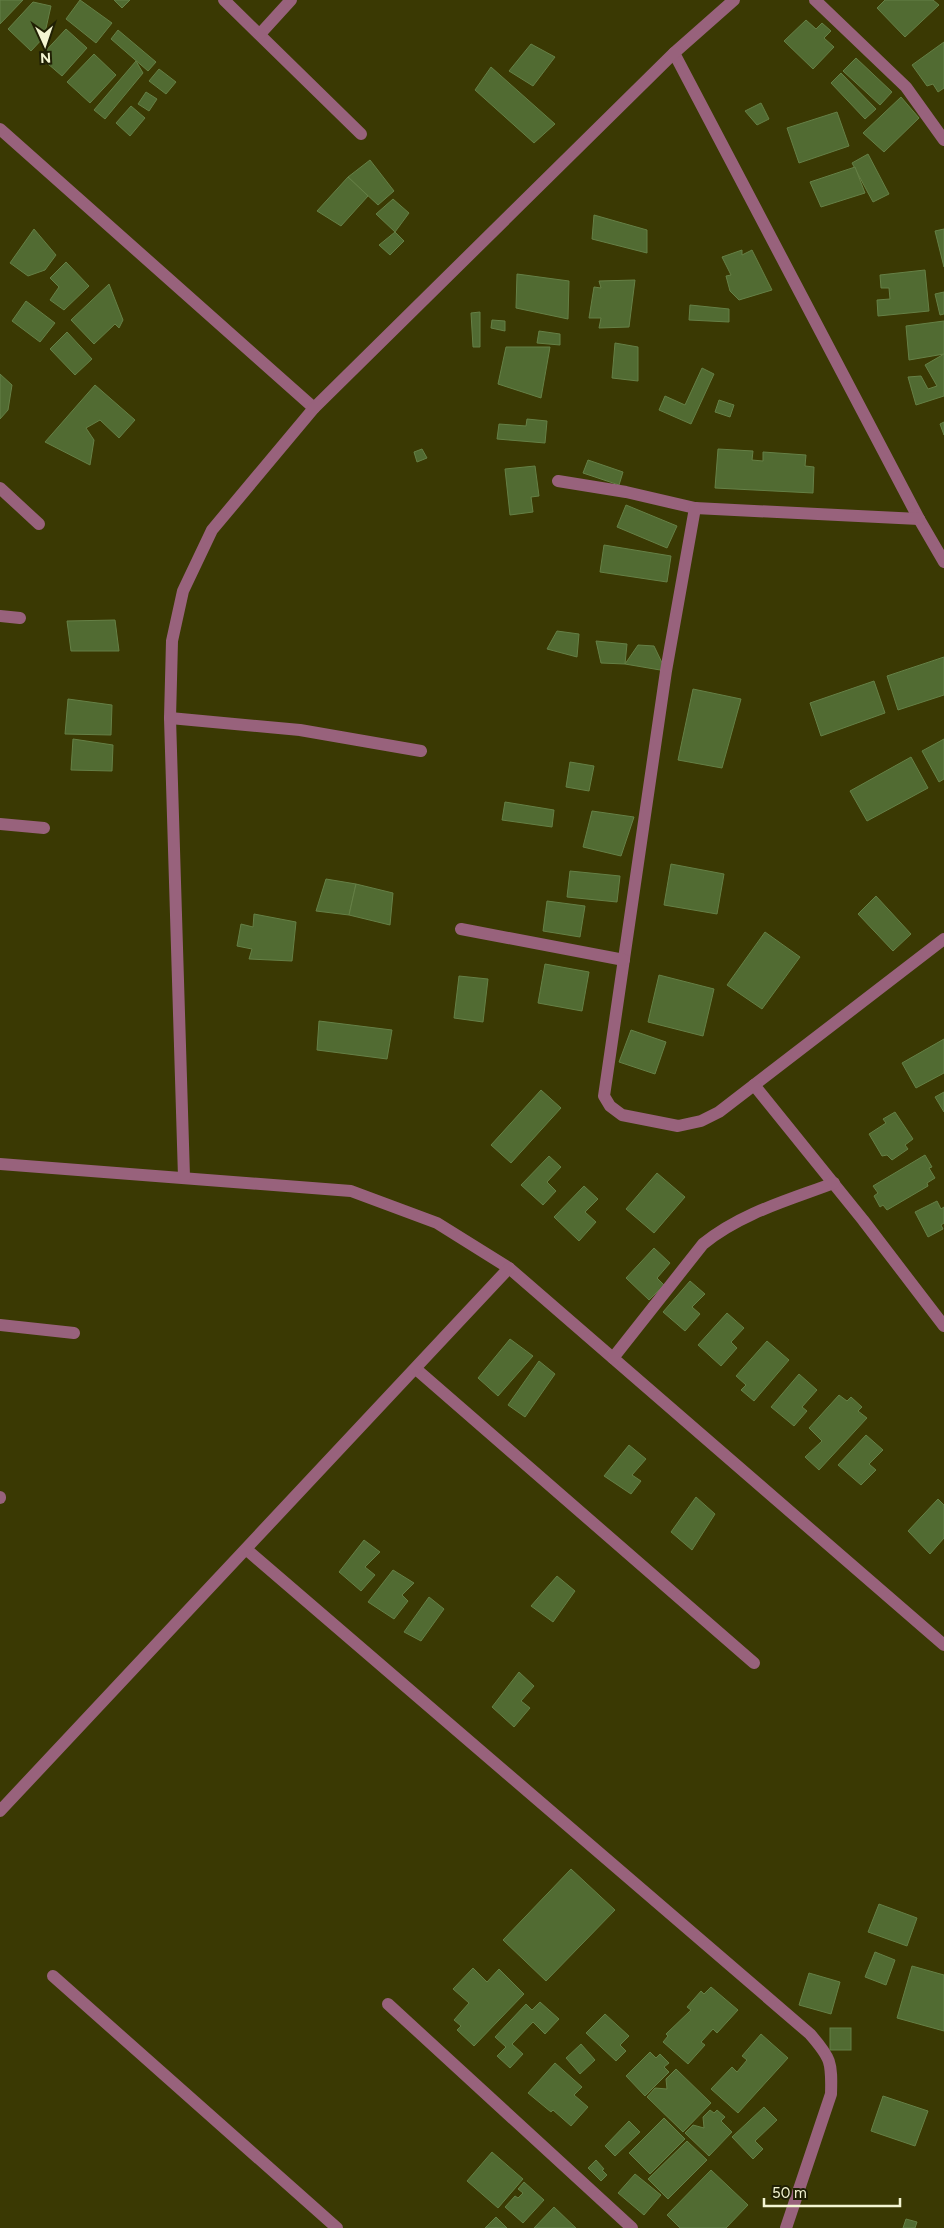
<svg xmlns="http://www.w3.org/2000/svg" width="944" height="2228" font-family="Figtree,sans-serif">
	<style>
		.building { fill: #516b32; stroke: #658046 }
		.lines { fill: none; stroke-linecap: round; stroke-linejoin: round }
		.minor { stroke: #98627c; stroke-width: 12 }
	</style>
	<rect width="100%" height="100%" fill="#3a3903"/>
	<g class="building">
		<path d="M 0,0 L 23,0 L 0,24 Z"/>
		<path d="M 80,0 L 112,23 L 96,43 L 66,19 Z"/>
		<path d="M 114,0 L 130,0 L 122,8 Z"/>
		<path d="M 885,0 L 933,0 L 939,5 L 905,37 L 877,8 Z"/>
		<path d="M 33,2 L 51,6 L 44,37 L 31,51 L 8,29 Z"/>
		<path d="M 806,20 L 816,29 L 822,23 L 831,31 L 824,38 L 834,47 L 813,69 L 784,41 Z"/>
		<path d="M 66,29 L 87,48 L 62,76 L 40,57 Z"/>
		<path d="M 118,30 L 156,62 L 148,71 L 111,39 Z"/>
		<path d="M 944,42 L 944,88 L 938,92 L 933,84 L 927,86 L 912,65 Z"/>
		<path d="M 531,44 L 555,57 L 533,86 L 509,71 Z"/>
		<path d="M 94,54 L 116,75 L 90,103 L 67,82 Z"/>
		<path d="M 856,58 L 892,92 L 880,105 L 843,71 Z"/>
		<path d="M 136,61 L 143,73 L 105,119 L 94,110 Z"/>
		<path d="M 491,67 L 555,124 L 534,143 L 475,90 Z"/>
		<path d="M 159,69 L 176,82 L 166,94 L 149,81 Z"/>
		<path d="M 841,73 L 876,109 L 865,119 L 831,83 Z"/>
		<path d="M 146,92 L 157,99 L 149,111 L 138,104 Z"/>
		<path d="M 901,97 L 919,118 L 884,152 L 863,133 Z"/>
		<path d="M 761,103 L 769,119 L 757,125 L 745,111 Z"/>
		<path d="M 131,106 L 145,118 L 130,136 L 116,123 Z"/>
		<path d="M 837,112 L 849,146 L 799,163 L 787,128 Z"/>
		<path d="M 868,154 L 889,194 L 873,202 L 852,163 Z"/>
		<path d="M 370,160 L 394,191 L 378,205 L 348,177 Z"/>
		<path d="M 855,167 L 865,193 L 821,207 L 810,182 Z"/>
		<path d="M 348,177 L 368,196 L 341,226 L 317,211 Z"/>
		<path d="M 393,199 L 409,213 L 395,232 L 376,214 Z"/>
		<path d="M 594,215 L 647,230 L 647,253 L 592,239 Z"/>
		<path d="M 34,229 L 56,255 L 45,270 L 28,276 L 10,263 Z"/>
		<path d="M 944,229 L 944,267 L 935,231 Z"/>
		<path d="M 395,232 L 404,241 L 390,255 L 379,245 Z"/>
		<path d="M 742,250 L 742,255 L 752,250 L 772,290 L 739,300 L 730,291 L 726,276 L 731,275 L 722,257 Z"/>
		<path d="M 66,262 L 89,286 L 64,310 L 50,300 L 59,287 L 50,278 Z"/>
		<path d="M 925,270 L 929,311 L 878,316 L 877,300 L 890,299 L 889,288 L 881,288 L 880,275 Z"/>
		<path d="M 517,274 L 569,281 L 568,319 L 516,308 Z"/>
		<path d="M 635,280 L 629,327 L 599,328 L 601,318 L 589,318 L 594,287 L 601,288 L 599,281 Z"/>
		<path d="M 109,284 L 123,320 L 119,328 L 115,324 L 94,344 L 71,320 Z"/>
		<path d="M 944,292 L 944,314 L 940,315 L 935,294 Z"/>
		<path d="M 26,301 L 55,323 L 40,342 L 12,321 Z"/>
		<path d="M 690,305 L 729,309 L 729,322 L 689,320 Z"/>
		<path d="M 480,312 L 480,347 L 473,347 L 471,313 Z"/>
		<path d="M 492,320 L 505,321 L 505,331 L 491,328 Z"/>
		<path d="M 944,321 L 944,354 L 909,360 L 906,326 Z"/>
		<path d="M 539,331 L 560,334 L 560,345 L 537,343 Z"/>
		<path d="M 67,332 L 92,359 L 75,375 L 50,349 Z"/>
		<path d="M 615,343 L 638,347 L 638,381 L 612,378 Z"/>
		<path d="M 506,347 L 550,347 L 541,398 L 498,384 Z"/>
		<path d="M 944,354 L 944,396 L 916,405 L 908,377 L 921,376 L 928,389 L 937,386 L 925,365 Z"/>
		<path d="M 702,368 L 714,374 L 691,424 L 659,410 L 665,396 L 685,405 Z"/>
		<path d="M 0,374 L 12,385 L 8,410 L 0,419 Z"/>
		<path d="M 95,385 L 135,420 L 119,438 L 100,420 L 86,428 L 94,440 L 90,465 L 45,442 Z"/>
		<path d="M 719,400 L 734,405 L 730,417 L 715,412 Z"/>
		<path d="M 527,419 L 547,421 L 545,443 L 497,439 L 499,424 L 526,426 Z"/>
		<path d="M 944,422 L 944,435 L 940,424 Z"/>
		<path d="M 422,449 L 427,458 L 417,462 L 414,452 Z"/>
		<path d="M 718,449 L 753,451 L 752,460 L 763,461 L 763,452 L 806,455 L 805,466 L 814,467 L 813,493 L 715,488 Z"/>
		<path d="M 588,460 L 623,472 L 619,485 L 583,473 Z"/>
		<path d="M 535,466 L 539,496 L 531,497 L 533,512 L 510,515 L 505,469 Z"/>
		<path d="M 626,505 L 677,526 L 667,548 L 617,527 Z"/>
		<path d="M 604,545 L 671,556 L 667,582 L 600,572 Z"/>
		<path d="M 115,620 L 119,651 L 71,651 L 67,621 Z"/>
		<path d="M 557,631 L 579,634 L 577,657 L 547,649 Z"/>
		<path d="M 596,641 L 627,644 L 625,664 L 601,663 Z"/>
		<path d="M 638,645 L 654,646 L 666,671 L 625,664 Z"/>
		<path d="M 944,657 L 944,695 L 898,710 L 887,676 Z"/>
		<path d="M 874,681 L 885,713 L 821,736 L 810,703 Z"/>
		<path d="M 693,689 L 741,699 L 722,768 L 678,760 Z"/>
		<path d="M 68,699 L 112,705 L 111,735 L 65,734 Z"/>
		<path d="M 73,739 L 113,745 L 112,771 L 71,770 Z"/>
		<path d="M 944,739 L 944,779 L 939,782 L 922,751 Z"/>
		<path d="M 911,757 L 928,788 L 867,821 L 850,791 Z"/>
		<path d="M 570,762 L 594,766 L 589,791 L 566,787 Z"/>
		<path d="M 505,802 L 554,810 L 552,827 L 502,820 Z"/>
		<path d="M 592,811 L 634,817 L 621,856 L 583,847 Z"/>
		<path d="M 671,864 L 724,874 L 717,914 L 664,905 Z"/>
		<path d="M 570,871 L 620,876 L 617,902 L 567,897 Z"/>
		<path d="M 326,879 L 356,884 L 349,915 L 316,911 Z"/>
		<path d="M 356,884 L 393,893 L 390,925 L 349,915 Z"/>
		<path d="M 876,896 L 911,934 L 893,951 L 858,914 Z"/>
		<path d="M 547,901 L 585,906 L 580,937 L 543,931 Z"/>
		<path d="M 254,914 L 296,922 L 292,961 L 249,959 L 252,949 L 237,946 L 241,924 L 253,927 Z"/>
		<path d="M 765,932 L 800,957 L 762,1009 L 727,985 Z"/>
		<path d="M 545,964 L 589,972 L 582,1011 L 538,1003 Z"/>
		<path d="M 659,975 L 714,989 L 703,1036 L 648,1022 Z"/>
		<path d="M 459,976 L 488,979 L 483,1022 L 454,1018 Z"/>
		<path d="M 319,1021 L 392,1030 L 387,1059 L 317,1050 Z"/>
		<path d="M 631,1030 L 666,1042 L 655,1074 L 619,1062 Z"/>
		<path d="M 944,1039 L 944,1073 L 916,1088 L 902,1063 Z"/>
		<path d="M 541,1090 L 561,1108 L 511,1163 L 491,1145 Z"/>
		<path d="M 944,1092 L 944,1112 L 935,1097 Z"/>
		<path d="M 895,1112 L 913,1139 L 905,1145 L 908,1149 L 892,1160 L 887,1155 L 882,1156 L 869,1134 L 886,1123 L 883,1119 Z"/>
		<path d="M 925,1155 L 932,1167 L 929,1168 L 935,1178 L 927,1183 L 928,1186 L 887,1210 L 883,1205 L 880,1207 L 874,1196 L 878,1193 L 873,1186 Z"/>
		<path d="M 549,1156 L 561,1167 L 547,1182 L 556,1191 L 543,1205 L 521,1185 Z"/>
		<path d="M 657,1173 L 685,1197 L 654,1233 L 626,1209 Z"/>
		<path d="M 584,1186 L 598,1199 L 585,1212 L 596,1222 L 579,1241 L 554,1217 Z"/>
		<path d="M 937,1201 L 941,1209 L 944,1207 L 944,1223 L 941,1225 L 943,1229 L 928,1237 L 915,1212 Z"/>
		<path d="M 654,1248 L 670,1263 L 657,1278 L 664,1285 L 649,1300 L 626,1278 Z"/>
		<path d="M 690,1281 L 705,1294 L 692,1307 L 700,1314 L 685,1331 L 663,1312 Z"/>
		<path d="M 727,1313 L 744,1328 L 731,1342 L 737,1348 L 721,1366 L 698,1345 Z"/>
		<path d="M 510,1339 L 533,1356 L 498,1396 L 478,1378 Z"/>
		<path d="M 767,1341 L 789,1360 L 754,1401 L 741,1390 L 746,1385 L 736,1376 Z"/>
		<path d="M 539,1361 L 555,1374 L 525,1417 L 508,1405 Z"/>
		<path d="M 799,1374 L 817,1390 L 802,1407 L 807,1411 L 794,1426 L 771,1407 Z"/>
		<path d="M 839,1395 L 847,1401 L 851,1397 L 862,1407 L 858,1411 L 867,1418 L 819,1470 L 805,1457 L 822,1441 L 809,1428 Z"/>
		<path d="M 866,1435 L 883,1450 L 869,1464 L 876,1470 L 861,1485 L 838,1465 Z"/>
		<path d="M 629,1445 L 646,1459 L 632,1475 L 641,1481 L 631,1494 L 604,1476 Z"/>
		<path d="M 696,1497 L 715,1514 L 692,1550 L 671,1532 Z"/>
		<path d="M 938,1499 L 944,1505 L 944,1538 L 930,1554 L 908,1531 Z"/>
		<path d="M 364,1540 L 380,1552 L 365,1567 L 375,1575 L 361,1591 L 339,1572 Z"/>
		<path d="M 393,1570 L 414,1583 L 402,1595 L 408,1601 L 394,1619 L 368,1602 Z"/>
		<path d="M 557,1576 L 575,1591 L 553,1622 L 531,1606 Z"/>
		<path d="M 429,1597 L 444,1609 L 421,1641 L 404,1632 Z"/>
		<path d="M 519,1672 L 534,1686 L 521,1701 L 530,1708 L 514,1727 L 492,1707 Z"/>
		<path d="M 571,1869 L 615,1910 L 546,1981 L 503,1940 Z"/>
		<path d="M 879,1904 L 917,1918 L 907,1946 L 868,1932 Z"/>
		<path d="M 875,1952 L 895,1960 L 886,1985 L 865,1977 Z"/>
		<path d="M 912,1966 L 944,1975 L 944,2031 L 897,2018 Z"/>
		<path d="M 473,1968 L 487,1982 L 499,1969 L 524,1994 L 474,2046 L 457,2030 L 461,2026 L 454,2020 L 469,2003 L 453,1989 Z"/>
		<path d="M 809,1973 L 840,1982 L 831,2014 L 799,2005 Z"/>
		<path d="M 711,1987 L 738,2010 L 717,2033 L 713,2029 L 701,2042 L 705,2045 L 688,2064 L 663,2042 L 668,2036 L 666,2034 L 691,2010 L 687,2007 L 701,1991 L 704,1994 Z"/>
		<path d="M 540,2002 L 559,2019 L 545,2034 L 533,2022 L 512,2044 L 523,2054 L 510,2068 L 497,2056 L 506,2047 L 495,2037 L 526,2004 L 532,2010 Z"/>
		<path d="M 605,2014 L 629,2036 L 620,2045 L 626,2051 L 616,2061 L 586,2033 Z"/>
		<rect x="830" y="2028" width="21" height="22"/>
		<path d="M 761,2034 L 788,2058 L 738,2113 L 711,2089 L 732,2067 L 737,2072 L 747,2060 L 742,2056 Z"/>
		<path d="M 581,2044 L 595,2060 L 580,2074 L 566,2058 Z"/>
		<path d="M 650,2052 L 656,2058 L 660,2054 L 669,2063 L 664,2067 L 669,2072 L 645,2096 L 626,2076 Z"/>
		<path d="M 555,2063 L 582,2087 L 574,2095 L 588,2107 L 571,2126 L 553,2110 L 551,2112 L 528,2093 Z"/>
		<path d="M 676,2069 L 711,2103 L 683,2132 L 647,2097 L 655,2088 L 667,2089 L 666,2079 Z"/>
		<path d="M 883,2096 L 928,2111 L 915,2146 L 871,2131 Z"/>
		<path d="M 764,2107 L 777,2120 L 755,2141 L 763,2149 L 753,2159 L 732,2137 Z"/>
		<path d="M 710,2110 L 714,2113 L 717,2110 L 725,2117 L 721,2121 L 732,2132 L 709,2156 L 685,2133 L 693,2125 L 704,2128 L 703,2117 Z"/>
		<path d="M 664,2118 L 685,2139 L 650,2174 L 629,2153 Z"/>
		<path d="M 629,2121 L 640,2132 L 615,2156 L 605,2146 Z"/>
		<path d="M 687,2141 L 707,2160 L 668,2199 L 648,2179 Z"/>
		<path d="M 492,2152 L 523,2179 L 498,2208 L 467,2181 Z"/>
		<path d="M 596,2160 L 604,2169 L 602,2170 L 607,2175 L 601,2181 L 588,2168 Z"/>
		<path d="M 711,2170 L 748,2205 L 726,2228 L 680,2228 L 667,2215 Z"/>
		<path d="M 635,2174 L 661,2195 L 644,2215 L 618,2193 Z"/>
		<path d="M 524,2182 L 544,2200 L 523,2223 L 505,2207 L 515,2196 L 518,2198 L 523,2193 L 518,2189 Z"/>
		<path d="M 554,2207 L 576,2228 L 534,2228 Z"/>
		<path d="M 496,2217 L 507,2228 L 485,2228 Z"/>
		<path d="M 906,2219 L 917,2222 L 915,2228 L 903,2228 Z"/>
	</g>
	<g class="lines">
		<g class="minor">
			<path d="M 224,0 L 361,134"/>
			<path d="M 815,0 L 906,87 L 944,140"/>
			<path d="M 260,34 L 291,0"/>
			<path d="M 674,53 L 919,519 L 944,562"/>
			<path d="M 0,129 L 314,408"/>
			<path d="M 558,481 L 626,492 L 695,508 L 919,519"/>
			<path d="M 0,488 L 39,524"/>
			<path d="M 695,508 L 666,671 L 604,1096 L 610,1106 L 622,1115 L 678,1126 L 701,1121 L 719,1112 L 944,939"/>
			<path d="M 0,616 L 20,618"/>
			<path d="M 170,718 L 300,730 L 421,751"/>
			<path d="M 0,824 L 44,828"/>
			<path d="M 461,929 L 624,960"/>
			<path d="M 754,1085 L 863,1220 L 944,1326"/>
			<path d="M 0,1164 L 351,1191 L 437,1223 L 509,1268 L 944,1645"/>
			<path d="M 184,1177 L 170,718 L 172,641 L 183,591 L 212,530 L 314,408 L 674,53 L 734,0"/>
			<path d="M 0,1325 L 74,1333"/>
			<path d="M 613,1358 L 703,1244 C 741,1213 789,1200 834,1183"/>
			<path d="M 416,1369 L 754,1663"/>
			<path d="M 0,1497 L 0,1498"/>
			<path d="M 247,1550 L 810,2034 C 831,2058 832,2062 831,2094 L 786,2228"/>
			<path d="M 0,1811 L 509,1268"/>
			<path d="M 53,1976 L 337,2228"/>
			<path d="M 388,2004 L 632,2228"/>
		</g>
	</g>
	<g transform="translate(45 45) rotate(177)" stroke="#202004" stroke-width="4" paint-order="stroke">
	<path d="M0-4L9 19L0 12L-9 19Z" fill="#f4f5d3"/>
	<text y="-8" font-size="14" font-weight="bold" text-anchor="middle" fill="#f4f5d3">N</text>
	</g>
	<path d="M764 2198v8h136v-8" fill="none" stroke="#f4f5d3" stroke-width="2.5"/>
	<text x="772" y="2198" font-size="15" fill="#f4f5d3" stroke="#202004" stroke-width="4" paint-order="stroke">50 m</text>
</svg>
